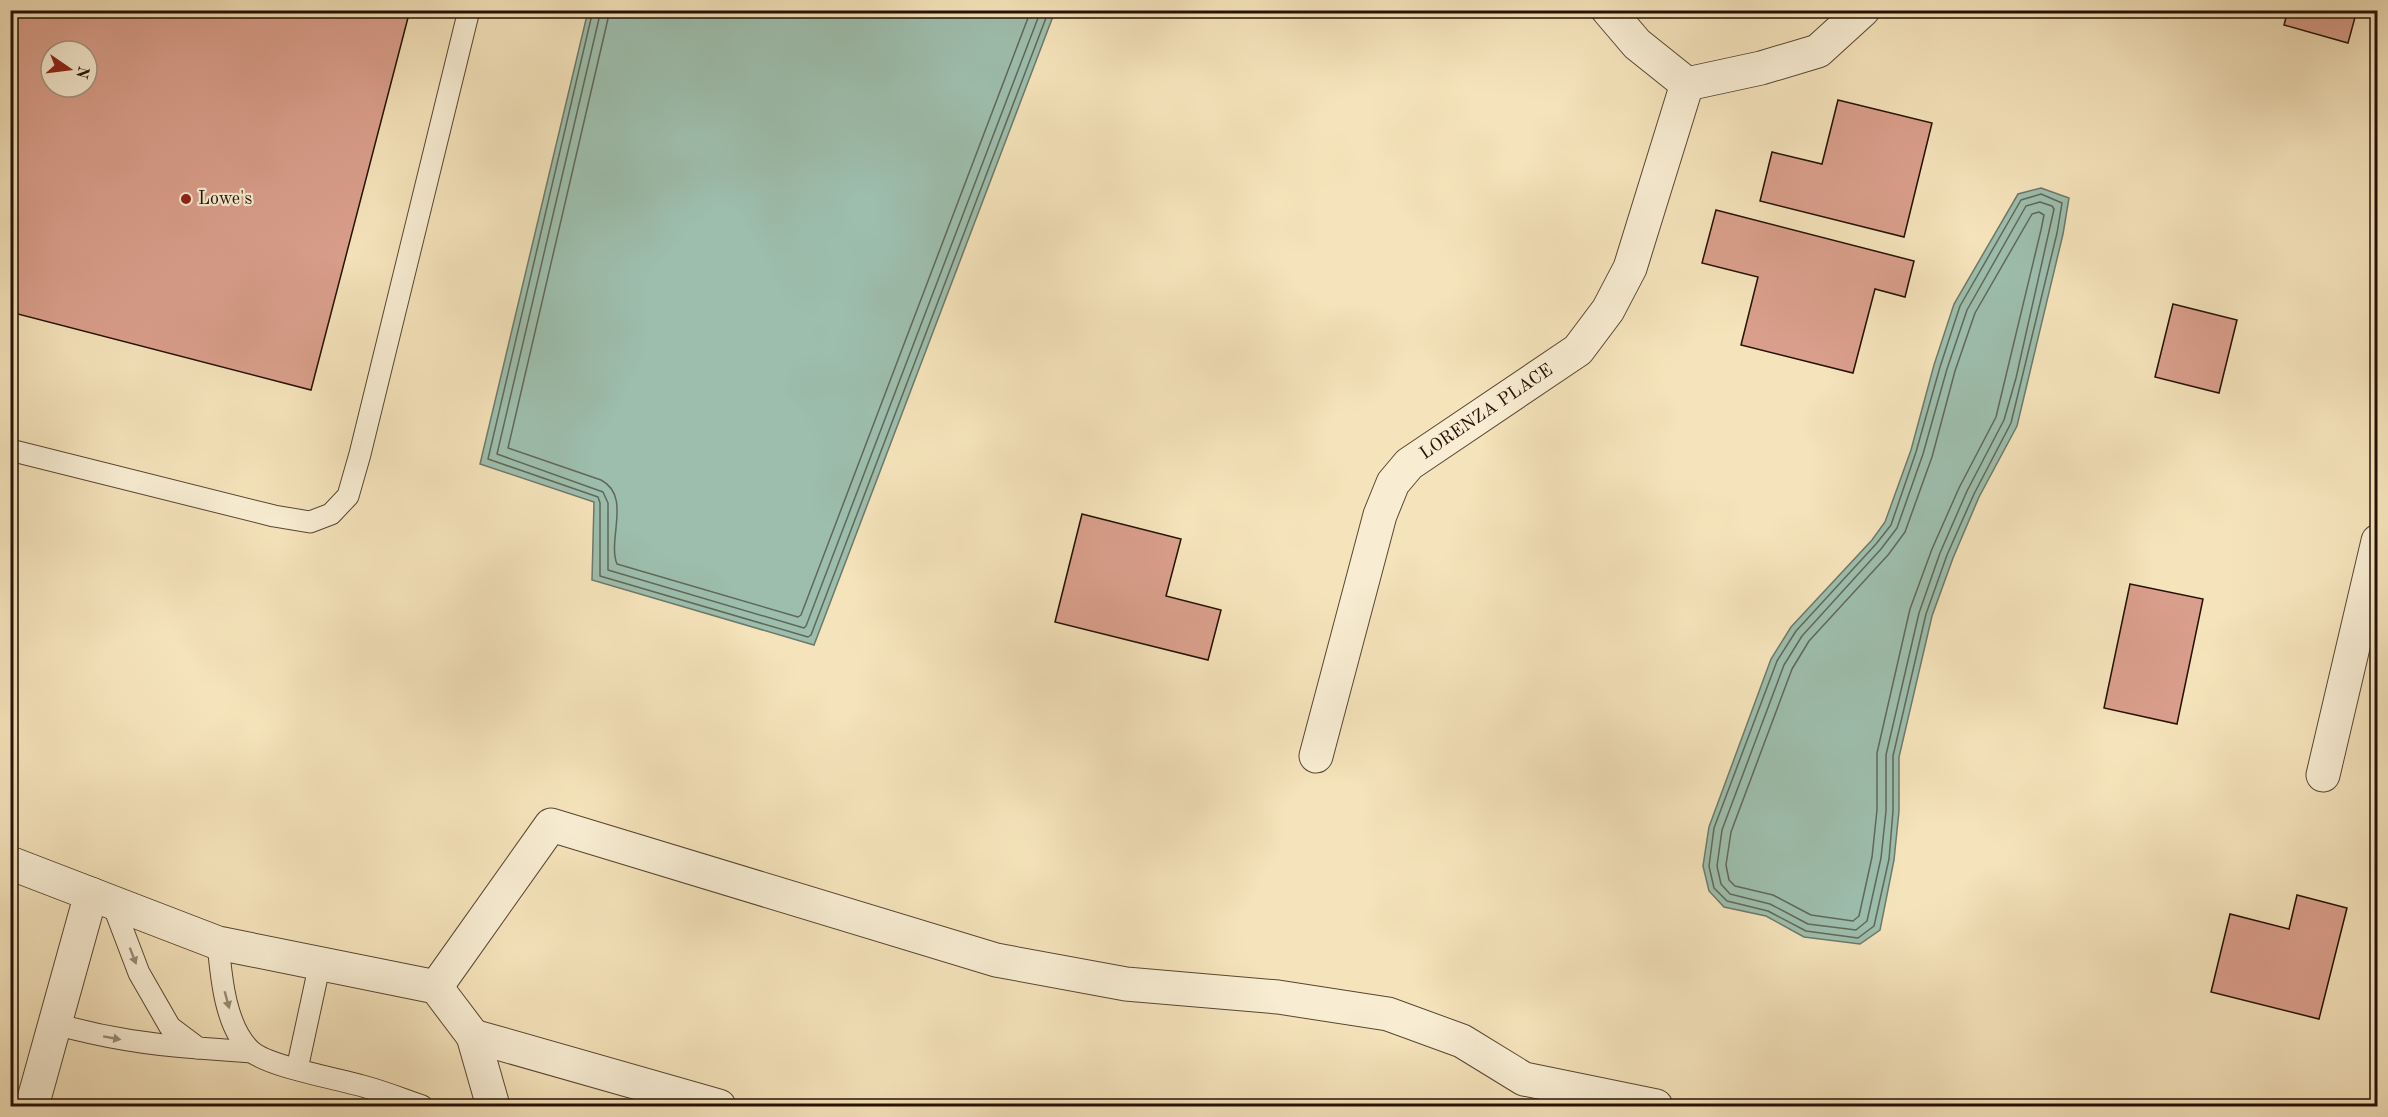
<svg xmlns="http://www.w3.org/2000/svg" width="2388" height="1117" font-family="'Old Standard TT',serif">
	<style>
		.water { fill: #9dbead; stroke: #6d796a; stroke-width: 1.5 }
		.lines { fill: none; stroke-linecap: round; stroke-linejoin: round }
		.shore { stroke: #606859; stroke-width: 1.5 }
		.building { fill: #da9f8c; stroke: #241105; stroke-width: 1.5; fill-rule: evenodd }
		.service-casing { stroke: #584632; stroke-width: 23 }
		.minor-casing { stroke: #584632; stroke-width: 35 }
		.service { stroke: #f8edd3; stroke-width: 21 }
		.minor { stroke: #f8edd3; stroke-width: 33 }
		.oneway { fill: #998a76 }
		.poi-dot { fill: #8f2418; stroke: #f8edd3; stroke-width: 2 }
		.labels { text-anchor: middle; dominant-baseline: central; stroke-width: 4.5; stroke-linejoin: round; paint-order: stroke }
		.poi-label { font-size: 18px; fill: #241105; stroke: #f8edd3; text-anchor: start }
		.street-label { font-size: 18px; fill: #241105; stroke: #f8edd3 }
	</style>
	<rect width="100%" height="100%" fill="#f5e3bb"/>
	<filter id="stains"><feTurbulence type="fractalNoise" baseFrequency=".00333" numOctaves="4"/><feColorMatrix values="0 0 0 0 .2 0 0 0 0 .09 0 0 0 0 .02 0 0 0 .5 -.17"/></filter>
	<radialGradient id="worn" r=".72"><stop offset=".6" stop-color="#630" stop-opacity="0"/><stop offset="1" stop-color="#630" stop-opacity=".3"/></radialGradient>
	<g class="water">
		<path d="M 588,11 L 1055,11 L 814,645 L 592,580 L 594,502 L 480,464 Z"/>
		<path d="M 2041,188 L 2069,198 L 2063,234 L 2017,426 L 1979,497 L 1953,558 L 1932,616 L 1899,757 L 1899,811 L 1894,860 L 1880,930 L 1860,944 L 1804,937 L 1766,916 L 1724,907 L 1709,891 L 1703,866 L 1709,827 L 1771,659 L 1791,627 L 1872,540 L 1885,522 L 1911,450 L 1934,365 L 1954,304 L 2018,194 Z"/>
	</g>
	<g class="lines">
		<g class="shore">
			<path d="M 593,10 L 488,459 L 598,497 L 600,503 L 600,576 L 808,637 L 811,635 L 1049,10"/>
			<path d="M 601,10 L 497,454 L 603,492 L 608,503 L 608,570 L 804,628 L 806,626 L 1041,10"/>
			<path d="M 610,10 L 508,448 L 601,480 C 632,496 607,539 617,564 L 798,617 L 801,615 L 1031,10"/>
			<path d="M 2041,194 L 2062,203 L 2057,233 L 2011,423 L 1974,494 L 1947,555 L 1926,614 L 1893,756 L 1893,811 L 1889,859 L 1874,926 L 1858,938 L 1806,931 L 1768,911 L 1727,901 L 1714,888 L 1709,866 L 1714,828 L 1777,661 L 1796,631 L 1876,544 L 1891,525 L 1916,452 L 1940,367 L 1960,306 L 2021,200 Z"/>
			<path d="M 2040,202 L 2052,206 L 2054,209 L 2016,378 L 2004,420 L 1967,491 L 1940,553 L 1919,613 L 1886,755 L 1886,811 L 1881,858 L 1867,921 L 1856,930 L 1808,924 L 1770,904 L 1730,894 L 1721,884 L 1717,866 L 1722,830 L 1784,665 L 1802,636 L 1881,549 L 1897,528 L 1923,454 L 1947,369 L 1967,310 L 2026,206 Z"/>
			<path d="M 2039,212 L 2044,215 L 2041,230 L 1996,417 L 1959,488 L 1932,549 L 1910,609 L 1877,753 L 1877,810 L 1872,857 L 1859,916 L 1853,921 L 1811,915 L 1773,895 L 1735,886 L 1729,880 L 1726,865 L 1731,832 L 1792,669 L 1809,641 L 1888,555 L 1905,532 L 1932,457 L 1955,371 L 1975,313 L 2032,214 Z"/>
		</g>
	</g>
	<g class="building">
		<path d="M 10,10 L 410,10 L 311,390 L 10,312 ZM 51,51 L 87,51 L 87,87 L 51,87 Z"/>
		<path d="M 2288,10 L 2357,10 L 2348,43 L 2284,25 Z"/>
		<path d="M 1838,100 L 1932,123 L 1904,237 L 1760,201 L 1772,152 L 1822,164 Z"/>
		<path d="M 1716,210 L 1914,261 L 1905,297 L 1875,289 L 1853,373 L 1741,345 L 1758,277 L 1702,263 Z"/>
		<path d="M 2173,304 L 2237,320 L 2219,393 L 2155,377 Z"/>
		<path d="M 1082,514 L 1181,539 L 1166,596 L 1221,610 L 1208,660 L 1055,622 Z"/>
		<path d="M 2130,584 L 2203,599 L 2177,724 L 2104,708 Z"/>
		<path d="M 2297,895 L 2347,908 L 2319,1019 L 2211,992 L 2230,914 L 2289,929 Z"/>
	</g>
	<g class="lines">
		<g class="service-casing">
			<g id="service">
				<path d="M 10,450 L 274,516 L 310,522 L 331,514 L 348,496 L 360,454 L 469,10"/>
				<path d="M 112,902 L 139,973 L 170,1027 L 198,1048 L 252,1052"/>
				<path d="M 218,943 C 221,976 225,1027 251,1051 C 269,1067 340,1079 366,1087 C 385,1092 404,1100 422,1106"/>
				<path d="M 55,1024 C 102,1037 148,1045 198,1048"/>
				<path d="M 297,1069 L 320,963"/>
			</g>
		</g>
		<g class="minor-casing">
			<g id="minor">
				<path d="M 1608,10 L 1637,44 L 1687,84 L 1761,68 L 1818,51 L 1863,10"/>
				<path id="s1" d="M 1316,756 L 1380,515 L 1393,483 L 1409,464 L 1578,350 L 1608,310 L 1630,268 L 1687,84"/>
				<path d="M 2323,775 L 2378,541"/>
				<path d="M 10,863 L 218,943 L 436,987 L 473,1036 L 493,1106"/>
				<path d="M 436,987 L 551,825 L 996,960 L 1126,984 L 1278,997 L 1388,1014 L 1462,1041 L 1524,1079 L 1656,1106"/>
				<path d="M 473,1036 L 719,1106"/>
				<path d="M 32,1106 L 91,894"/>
			</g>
		</g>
		<use href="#service" class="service"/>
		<use href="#minor" class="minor"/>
	</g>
	<defs><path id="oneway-solid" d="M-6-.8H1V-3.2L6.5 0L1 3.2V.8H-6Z" transform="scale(1.5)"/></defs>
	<g class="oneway">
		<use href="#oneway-solid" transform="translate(133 956) rotate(69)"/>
		<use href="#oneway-solid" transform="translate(227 1000) rotate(75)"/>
		<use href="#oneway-solid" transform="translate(112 1038) rotate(10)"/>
	</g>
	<circle class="poi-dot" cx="186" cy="199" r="6"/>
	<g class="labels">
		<g class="poi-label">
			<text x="198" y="199">Lowe's</text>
		</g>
		<g class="street-label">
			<text stroke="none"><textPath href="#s1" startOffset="402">LORENZA PLACE</textPath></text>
		</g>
	</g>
	<rect width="2388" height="1117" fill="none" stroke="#f5e3bb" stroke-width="36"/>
	<rect x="12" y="12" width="2364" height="1093" fill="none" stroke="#241105" stroke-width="3"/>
	<rect x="18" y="18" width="2352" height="1081" fill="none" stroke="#241105" stroke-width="1.5"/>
	<g transform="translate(69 69) rotate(104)"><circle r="28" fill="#f8edd3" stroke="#a39581" stroke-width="1.5"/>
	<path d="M0-4.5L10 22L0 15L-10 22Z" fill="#8f2418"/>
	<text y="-9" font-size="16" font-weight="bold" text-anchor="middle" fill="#241105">N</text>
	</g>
	<rect width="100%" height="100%" filter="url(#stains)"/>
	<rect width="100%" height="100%" fill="url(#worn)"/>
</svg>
